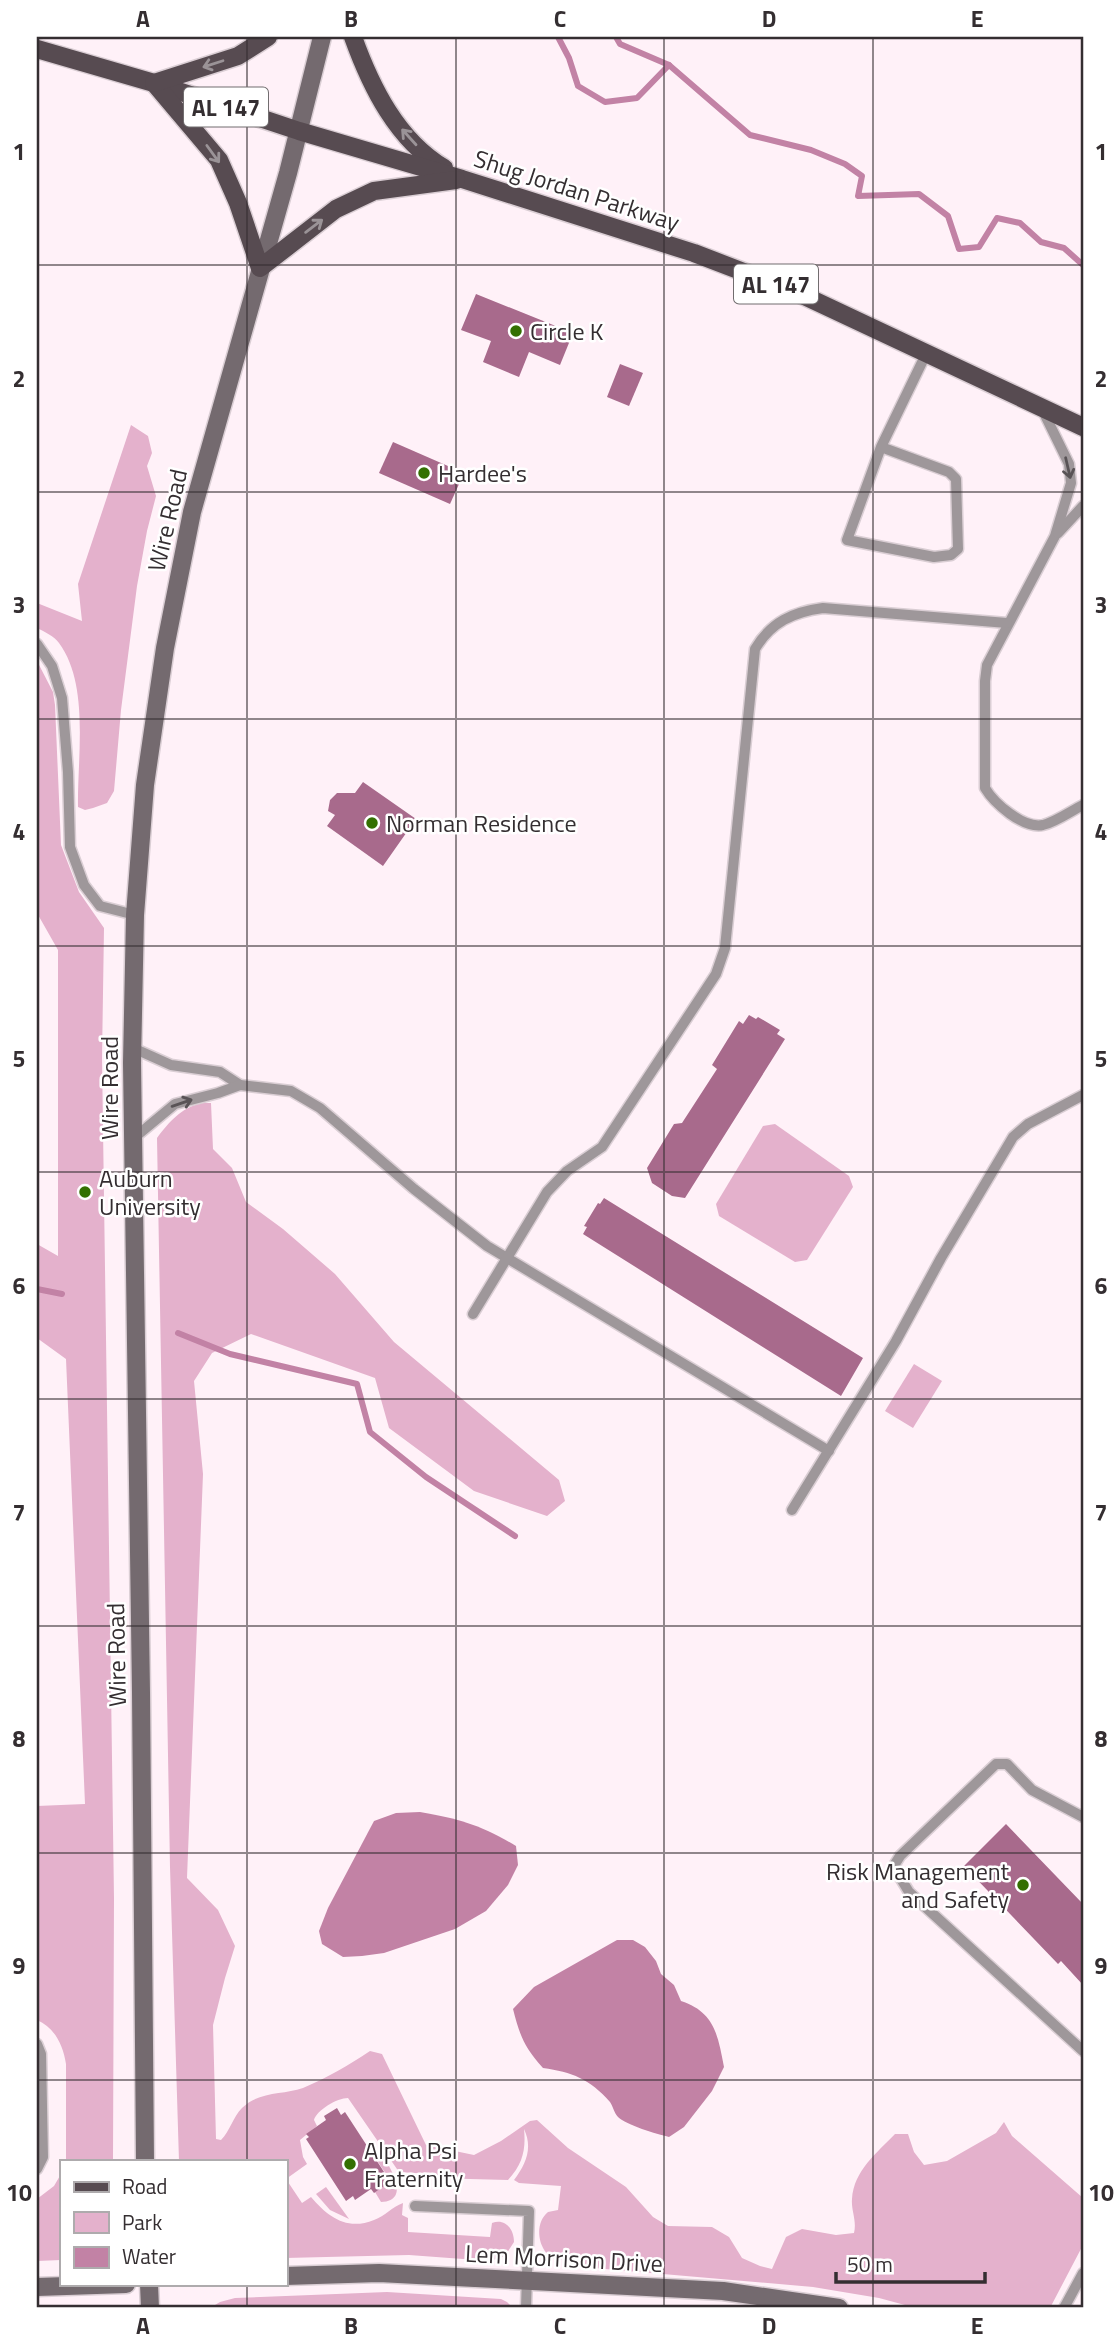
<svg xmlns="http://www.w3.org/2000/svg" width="1120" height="2345" font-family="'Titillium Web',sans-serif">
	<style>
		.green { fill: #e4b1cc }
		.water { fill: #c282a5 }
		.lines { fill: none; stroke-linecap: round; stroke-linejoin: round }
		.stream { stroke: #c282a5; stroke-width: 6 }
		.building { fill: #a86a8c }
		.lane-casing { stroke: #daced4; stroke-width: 13 }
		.secondary-casing { stroke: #daced4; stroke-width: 21 }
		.primary-casing { stroke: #daced4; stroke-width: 21 }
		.lane { stroke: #9e979a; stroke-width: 10 }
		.secondary { stroke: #746a6f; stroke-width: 18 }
		.primary { stroke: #574b51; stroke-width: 18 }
		.oneway { stroke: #9a9397 }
		.oneway2 { stroke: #595356 }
		.grid { fill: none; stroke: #342e31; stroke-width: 2; stroke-opacity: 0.55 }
		.poi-dot { fill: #347002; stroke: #fff; stroke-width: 2.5 }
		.labels { text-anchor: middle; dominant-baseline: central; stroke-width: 5; stroke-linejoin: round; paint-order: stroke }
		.shield { fill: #fff; stroke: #716d6f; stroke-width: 2 }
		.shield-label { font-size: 23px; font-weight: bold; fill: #342e31 }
		.street-label { font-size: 24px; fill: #342e31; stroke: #fff }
		.poi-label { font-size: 24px; fill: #342e31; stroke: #fff; text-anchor: start }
		.neatline { fill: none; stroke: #342e31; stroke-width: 2.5 }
		.grid-label { font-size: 23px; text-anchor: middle; font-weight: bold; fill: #342e31 }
	</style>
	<rect width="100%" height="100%" fill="#fff1f8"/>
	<g class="green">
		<path d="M 131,425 L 148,436 L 152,453 L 147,466 L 156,496 L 147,531 L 137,586 L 121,710 L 114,791 L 107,803 L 93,808 L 85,810 L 78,807 C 77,758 90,685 59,643 C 54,636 45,632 37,628 L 37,603 L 82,621 L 78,584 Z"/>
		<path d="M 37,661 L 53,692 L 55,705 L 61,845 L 79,892 L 104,928 L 102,1058 L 114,1898 L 113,2161 L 66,2161 L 66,2064 C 63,2045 55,2028 37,2020 L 37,1806 L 85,1804 L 66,1359 L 37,1338 L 37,1244 L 58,1256 L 58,950 L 37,913 Z"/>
		<path d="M 201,1103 L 211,1103 L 213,1149 L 232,1168 L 246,1202 L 283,1229 L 335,1274 L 394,1342 L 559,1480 L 565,1501 L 547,1516 L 474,1491 L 389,1428 L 375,1378 L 251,1334 L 212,1353 L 194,1381 L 203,1474 L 187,1878 L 218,1910 L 235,1946 L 225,1978 L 213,2025 L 216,2139 L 221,2140 C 230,2131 233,2117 242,2108 C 259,2091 283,2095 303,2088 C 327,2078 349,2065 370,2051 L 382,2054 L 426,2145 L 474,2155 L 501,2141 L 530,2121 L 537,2120 L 568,2148 L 626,2187 L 653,2217 L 668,2226 L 712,2227 L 729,2237 L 742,2258 L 760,2266 L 772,2269 L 786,2237 L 802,2229 L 836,2235 L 854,2233 C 857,2220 851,2211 852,2199 C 854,2170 877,2153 895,2134 L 908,2134 L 914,2152 L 924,2165 L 947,2161 L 996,2133 L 1004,2122 L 1012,2136 L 1083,2198 L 1083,2245 L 1050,2308 L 916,2308 L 879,2298 L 813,2287 L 570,2266 L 565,2257 L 559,2261 C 539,2256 532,2225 548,2212 L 558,2210 L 561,2186 L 519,2183 L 514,2180 C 526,2164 533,2148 524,2129 C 526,2149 523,2164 508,2180 L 432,2178 L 432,2174 L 399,2172 L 348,2098 C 337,2098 317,2110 314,2120 L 317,2126 L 300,2140 L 303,2157 L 307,2164 L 286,2179 L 302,2203 L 311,2197 C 328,2217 347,2231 374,2220 C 385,2216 392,2207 403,2203 L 402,2215 L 408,2218 L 408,2232 L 490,2237 L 492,2223 C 505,2218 514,2229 514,2242 L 505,2256 L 490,2261 L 409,2255 L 285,2258 L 285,2161 L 179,2161 L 170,1867 L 157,1138 C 170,1121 180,1109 201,1103 Z"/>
		<path d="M 775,1124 L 849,1176 L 853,1187 L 807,1260 L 795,1262 L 719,1216 L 716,1204 L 763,1126 Z"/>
		<path d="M 914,1364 L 942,1381 L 913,1428 L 885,1411 Z"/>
		<path d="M 379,2150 C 387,2162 414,2201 381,2202 L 375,2192 L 387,2184 L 382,2177 L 386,2174 L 372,2153 Z"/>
		<path d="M 61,2174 L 61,2260 L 37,2261 L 37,2199 L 54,2186 Z"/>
		<path d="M 326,2187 L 349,2219 L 330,2210 L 316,2194 Z"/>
		<path d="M 387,2292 L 501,2299 L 507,2302 L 513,2308 L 210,2308 L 220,2302 L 235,2298 Z"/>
	</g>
	<g class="water">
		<path d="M 420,1812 C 460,1819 481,1825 516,1846 L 518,1865 L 508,1885 L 486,1911 L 455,1929 L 384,1953 L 362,1956 L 343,1957 L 322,1944 L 319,1931 L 328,1908 L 374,1821 L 396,1813 Z"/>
		<path d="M 617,1940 L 633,1940 L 645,1947 L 656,1961 L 661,1974 L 674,1985 L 681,2001 C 715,2012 718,2036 724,2067 L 712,2091 L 684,2127 L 669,2137 C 657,2134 626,2125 618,2117 C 614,2113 613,2106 610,2102 C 590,2079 572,2072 543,2068 C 524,2047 520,2036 513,2009 L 534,1987 Z"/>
	</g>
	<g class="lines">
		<g class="stream">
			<path d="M 558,37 L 569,58 L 578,86 L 605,102 L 637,98 L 669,65"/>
			<path d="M 616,37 L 620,44 L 669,65 L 750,135 L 811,150 L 845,164 L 862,176 L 858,196 L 919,194 L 948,216 L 959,249 L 979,247 L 997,218 L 1020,223 L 1041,242 L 1064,248 L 1083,265"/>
			<path d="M 37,1289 L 62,1294"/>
			<path d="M 178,1333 L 230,1354 L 357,1384 L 370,1432 L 426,1477 L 515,1536"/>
		</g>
	</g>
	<g class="building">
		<path d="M 476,294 L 573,333 L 560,365 L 529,352 L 519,377 L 483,362 L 491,341 L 461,330 Z"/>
		<path d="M 620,364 L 643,373 L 629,406 L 607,397 Z"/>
		<path d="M 393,442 L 464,473 L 450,504 L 379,473 Z"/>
		<path d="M 363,782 L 416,819 L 383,866 L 327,826 L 335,815 L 328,811 L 330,800 L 337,793 L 355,793 Z"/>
		<path d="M 749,1015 L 756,1019 L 758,1017 L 780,1030 L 777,1034 L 785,1039 L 685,1198 L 672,1196 L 652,1183 L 647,1168 L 674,1124 L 682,1123 L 717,1069 L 712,1065 L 739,1021 L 743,1024 Z"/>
		<path d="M 604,1198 L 863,1358 L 841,1396 L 583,1234 L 587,1227 L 584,1226 L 598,1203 L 600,1204 Z"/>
		<path d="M 1006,1824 L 1083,1904 L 1083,1985 L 1061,1961 L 1058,1964 L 964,1866 Z"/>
		<path d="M 337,2108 L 341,2115 L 345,2112 L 386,2175 L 382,2177 L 387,2184 L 374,2193 L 371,2189 L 355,2200 L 353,2196 L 346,2201 L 306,2139 L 309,2137 L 306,2134 L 326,2120 L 324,2116 Z"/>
	</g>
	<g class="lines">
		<g class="lane-casing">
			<g id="lane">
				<path d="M 1043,411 L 1069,464 L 1071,483 L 1055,536 L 987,665 L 985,681 L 985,788 C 994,803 1023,829 1043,825 C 1056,822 1071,811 1083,805"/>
				<path d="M 881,447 L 949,472 L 956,479 L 958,549 L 951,555 L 934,557 L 847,540 L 881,447 L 927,352"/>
				<path d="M 1058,533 L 1083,506"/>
				<path d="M 37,644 L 52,666 L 62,698 L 68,772 L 70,847 L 84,885 L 100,906 L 135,915"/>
				<path d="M 133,1048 L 171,1065 L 220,1072 L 240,1085 L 291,1091 L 320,1108 L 414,1189 L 487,1246 L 829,1451"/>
				<path d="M 134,1138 L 175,1104 L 218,1093 L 240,1085"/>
				<path d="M 473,1314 L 547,1192 L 567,1171 L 602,1147 L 716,974 L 725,948 L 755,649 C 771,622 793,612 823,608 L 1007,623"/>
				<path d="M 792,1510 L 896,1341 L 941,1258 L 1013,1137 L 1028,1124 L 1083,1095"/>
				<path d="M 1083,1817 L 1032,1790 L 1007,1764 L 996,1764 L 900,1856 L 895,1864 L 898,1874 L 909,1892 L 1083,2051"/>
				<path d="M 37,2044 L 41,2054 L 43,2157 L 37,2169"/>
				<path d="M 415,2206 L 529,2211 L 526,2308"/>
				<path d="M 1064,2308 L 1083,2273"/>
			</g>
		</g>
		<g class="secondary-casing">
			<g id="secondary">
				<path d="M 145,2161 L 141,1692 L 132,1063 L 135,915 L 145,785 L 165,648 L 192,512 L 288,173 L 322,37"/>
				<path d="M 285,2276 L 379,2273 L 723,2291 L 839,2308"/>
				<path d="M 149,2284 L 150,2308"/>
				<path d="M 37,2287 L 126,2284"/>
			</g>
		</g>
		<g class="primary-casing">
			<g id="primary">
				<path d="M 353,37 C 371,87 397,140 444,168"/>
				<path d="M 37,49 L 154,83 L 299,131 L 462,179 L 694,253 L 796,292 L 1083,427"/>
				<path d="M 154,83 L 219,160 L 238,203 L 260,268 L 336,209 L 374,191 L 456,180"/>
				<path d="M 154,83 L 238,56 L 268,37"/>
			</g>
		</g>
		<use href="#lane" class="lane"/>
		<use href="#secondary" class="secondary"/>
		<use href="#primary" class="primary"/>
	</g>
	<defs><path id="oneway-shaft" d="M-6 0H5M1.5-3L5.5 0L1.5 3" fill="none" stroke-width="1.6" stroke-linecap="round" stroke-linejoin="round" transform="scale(1.75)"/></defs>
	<g class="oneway">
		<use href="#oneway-shaft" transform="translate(213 64) rotate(162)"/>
		<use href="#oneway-shaft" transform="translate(409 137) rotate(-132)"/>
		<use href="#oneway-shaft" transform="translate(213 154) rotate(54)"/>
		<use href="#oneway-shaft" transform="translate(314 226) rotate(-37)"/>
	</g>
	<g class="oneway2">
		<use href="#oneway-shaft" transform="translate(1068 468) rotate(77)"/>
		<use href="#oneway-shaft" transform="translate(182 1103) rotate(-19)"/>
	</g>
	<path class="grid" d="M 247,37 L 247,2161M 456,37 L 456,2308M 664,37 L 664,2308M 873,37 L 873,2308M 37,265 L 1083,265M 37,492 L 1083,492M 37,719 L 1083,719M 37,946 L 1083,946M 37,1172 L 1083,1172M 37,1399 L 1083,1399M 37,1626 L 1083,1626M 37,1853 L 1083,1853M 37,2080 L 1083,2080M 247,2284 L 247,2308"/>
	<g class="poi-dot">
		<circle cx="516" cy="331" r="7"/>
		<circle cx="424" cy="473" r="7"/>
		<circle cx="372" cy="823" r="7"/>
		<circle cx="85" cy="1192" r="7"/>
		<circle cx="1023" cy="1885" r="7"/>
		<circle cx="350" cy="2164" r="7"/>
	</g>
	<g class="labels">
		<g class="shield">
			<rect x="184" y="87.5" width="84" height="39" rx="5"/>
			<rect x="734" y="264.5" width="84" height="39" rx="5"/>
		</g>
		<g class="shield-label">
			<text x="226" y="107">AL 147</text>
			<text x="776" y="284">AL 147</text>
		</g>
		<g class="street-label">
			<text transform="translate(577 190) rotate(18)">Shug Jordan Parkway</text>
			<text transform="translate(167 520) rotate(-77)">Wire Road</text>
			<text transform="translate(109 1088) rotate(-90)">Wire Road</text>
			<text transform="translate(116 1655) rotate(-91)">Wire Road</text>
			<text transform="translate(564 2258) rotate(3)">Lem Morrison Drive</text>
		</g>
		<g class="poi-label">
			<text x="530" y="331">Circle K</text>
			<text x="438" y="473">Hardee's</text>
			<text x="386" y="823">Norman Residence</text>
			<text x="99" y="1178">Auburn<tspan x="99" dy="28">University</tspan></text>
			<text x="1009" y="1871" text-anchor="end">Risk Management<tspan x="1009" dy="28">and Safety</tspan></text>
			<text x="364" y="2150">Alpha Psi<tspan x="364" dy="28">Fraternity</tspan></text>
		</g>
	</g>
	<rect width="1120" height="2345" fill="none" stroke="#ffffff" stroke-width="77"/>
	<rect x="60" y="2160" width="228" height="126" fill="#ffffff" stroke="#aeabad" stroke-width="2"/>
	<rect x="74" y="2182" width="35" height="10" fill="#574b51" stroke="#aeabad" stroke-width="2"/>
	<text x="122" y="2194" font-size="21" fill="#342e31">Road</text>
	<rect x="74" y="2212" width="35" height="21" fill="#e4b1cc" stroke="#aeabad" stroke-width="2"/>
	<text x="122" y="2230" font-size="21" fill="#342e31">Park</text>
	<rect x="74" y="2247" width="35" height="21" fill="#c282a5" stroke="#aeabad" stroke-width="2"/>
	<text x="122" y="2264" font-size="21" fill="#342e31">Water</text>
	<path d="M836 2272v10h149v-10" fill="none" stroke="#342e31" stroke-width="3.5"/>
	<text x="847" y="2272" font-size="21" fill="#342e31" stroke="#ffffff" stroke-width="5" paint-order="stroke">50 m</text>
	<rect x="38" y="38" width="1044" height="2268" class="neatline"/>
	<g class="grid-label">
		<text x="143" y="27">A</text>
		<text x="351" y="27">B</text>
		<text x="560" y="27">C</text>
		<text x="769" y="27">D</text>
		<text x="977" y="27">E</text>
		<text x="19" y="160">1</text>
		<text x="1101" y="160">1</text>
		<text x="19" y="387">2</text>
		<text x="1101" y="387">2</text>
		<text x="19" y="613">3</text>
		<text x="1101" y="613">3</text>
		<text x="19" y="840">4</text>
		<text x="1101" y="840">4</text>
		<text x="19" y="1067">5</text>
		<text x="1101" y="1067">5</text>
		<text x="19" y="1294">6</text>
		<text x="1101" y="1294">6</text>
		<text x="19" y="1521">7</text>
		<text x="1101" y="1521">7</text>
		<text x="19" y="1747">8</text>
		<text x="1101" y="1747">8</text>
		<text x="19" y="1974">9</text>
		<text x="1101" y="1974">9</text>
		<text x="19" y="2201">10</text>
		<text x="1101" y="2201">10</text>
		<text x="143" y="2334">A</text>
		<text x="351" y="2334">B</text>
		<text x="560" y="2334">C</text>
		<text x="769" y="2334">D</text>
		<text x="977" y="2334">E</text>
	</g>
</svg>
